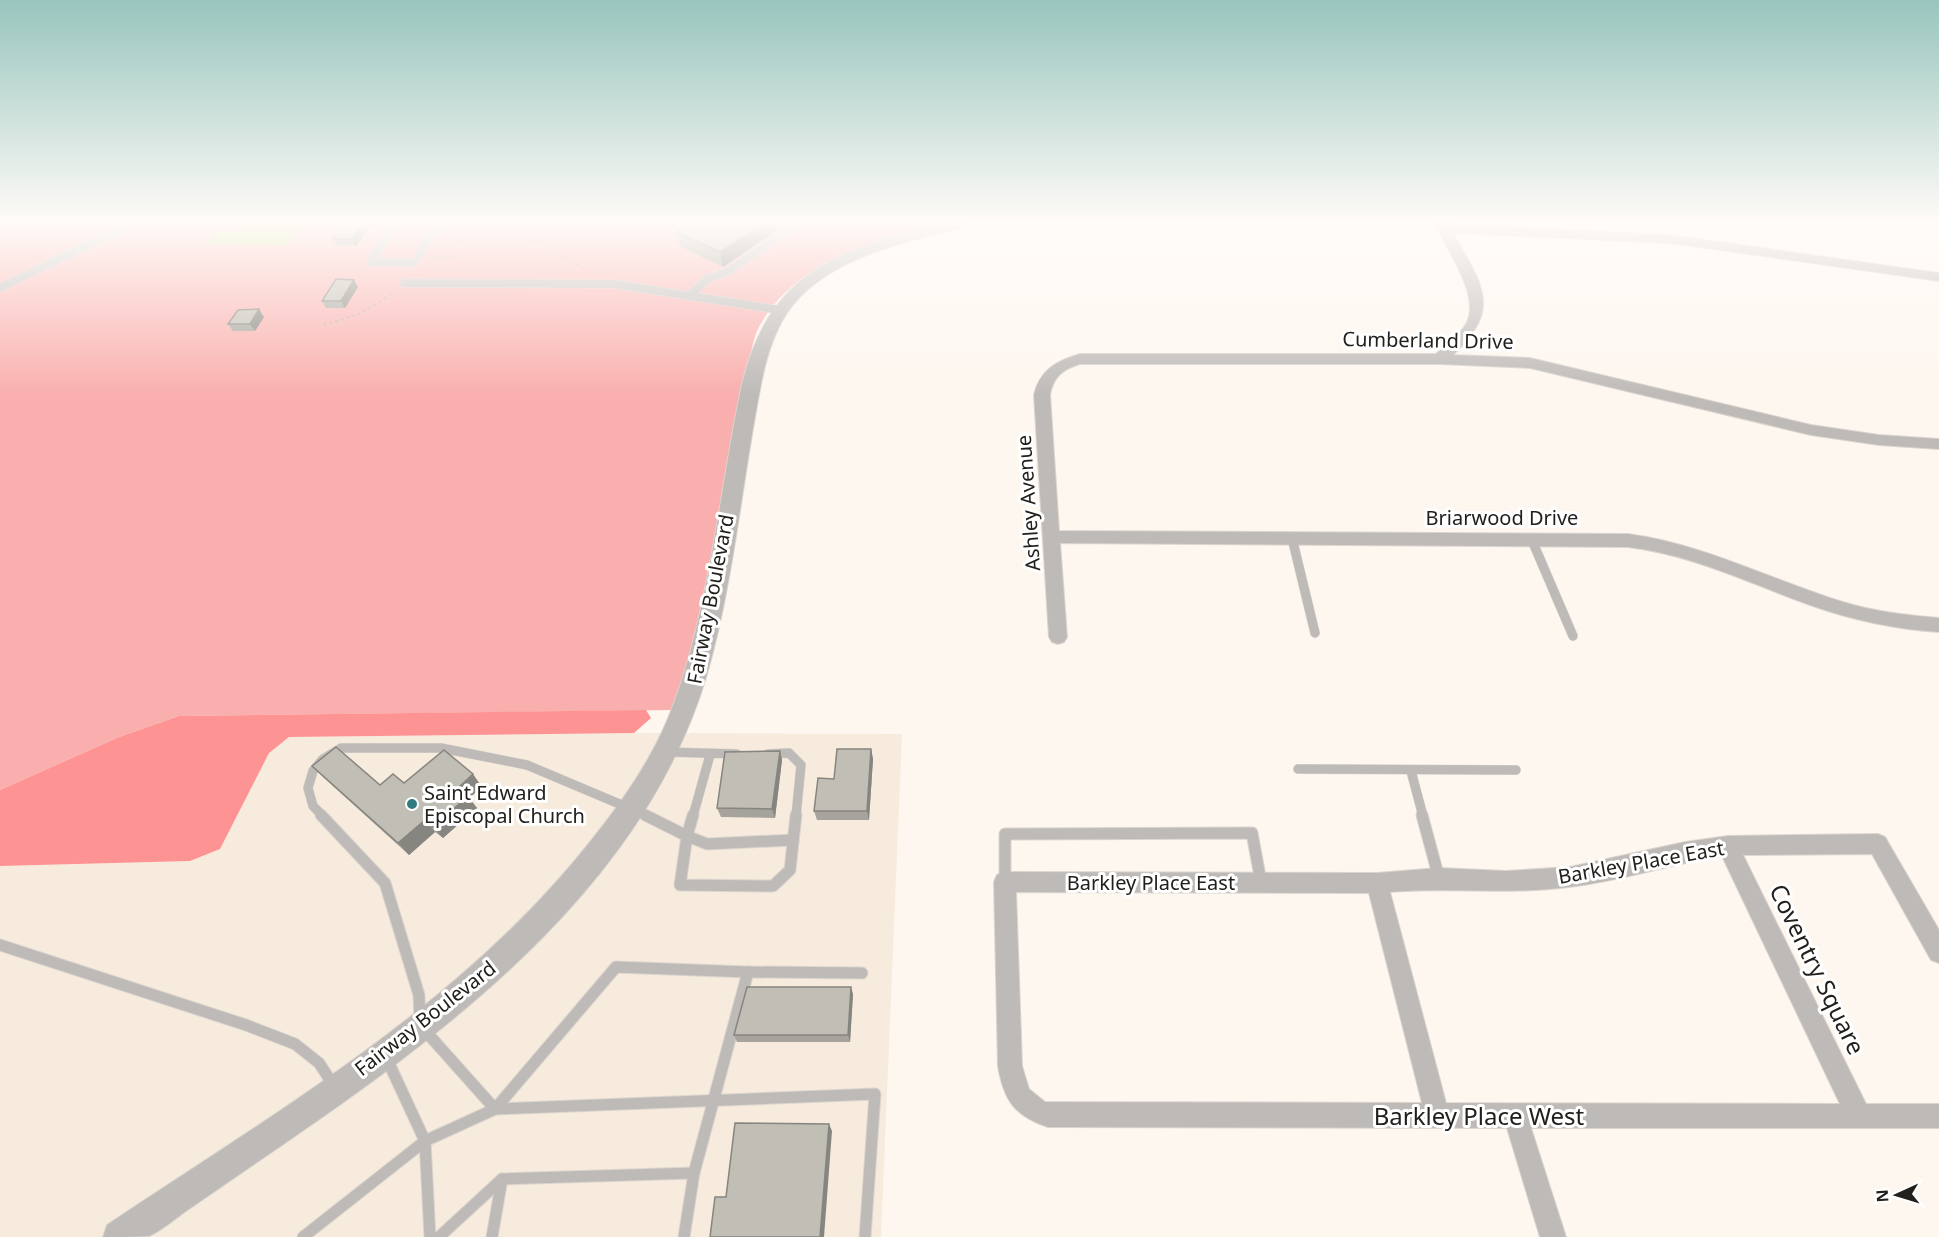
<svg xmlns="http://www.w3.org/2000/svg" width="1939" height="1237" font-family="'Noto Sans',sans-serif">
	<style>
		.built { fill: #f7ebdd }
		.green { fill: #f9afad }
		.forest { fill: #fd9392 }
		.water { fill: #c0de7d }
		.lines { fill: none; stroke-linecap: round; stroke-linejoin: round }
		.service-far2-casing { stroke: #dbd5ce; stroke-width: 9 }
		.service-far1-casing { stroke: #dbd5ce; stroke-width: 10 }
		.service-casing { stroke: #dbd5ce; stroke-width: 13 }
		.minor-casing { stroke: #dbd5ce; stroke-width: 2 }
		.tertiary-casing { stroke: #dbd5ce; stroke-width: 2 }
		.path { stroke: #b7b1ac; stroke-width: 2; stroke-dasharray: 2 4; stroke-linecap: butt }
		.service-far2 { stroke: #bebab8; stroke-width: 8 }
		.service-far1 { stroke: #bebab8; stroke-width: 9 }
		.service { stroke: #bebab8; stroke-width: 11 }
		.minor { fill: #bebab8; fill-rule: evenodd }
		.tertiary { fill: #bebab8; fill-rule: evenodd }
		.wall { fill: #a5a39c }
		.shaded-wall { fill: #86857f }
		.building { fill: #c0beb5; stroke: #86857f; stroke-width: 1.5 }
		.poi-dot { fill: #317a7e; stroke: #fff; stroke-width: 2 }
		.labels { text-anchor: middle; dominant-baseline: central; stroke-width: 6; stroke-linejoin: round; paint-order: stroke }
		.street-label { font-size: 20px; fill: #22201d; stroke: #fff }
		.poi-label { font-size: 20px; fill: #22201d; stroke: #fff; text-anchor: start }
		.near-street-label { font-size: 24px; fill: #22201d; stroke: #fff }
	</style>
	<rect width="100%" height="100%" fill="#fef7f0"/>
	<path class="built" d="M 634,733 L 902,734 L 881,1237 L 0,1237 L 0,866 L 190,861 L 220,849 L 269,753 L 289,737 Z"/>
	<path class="green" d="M 0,223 L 935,223 C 872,243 793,263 759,327 C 753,338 751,354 748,367 L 694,641 L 674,710 L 179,716 L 119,737 L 0,790 Z"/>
	<path class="forest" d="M 646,710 L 651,718 L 634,733 L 289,737 L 269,753 L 220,849 L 190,861 L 0,866 L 0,790 L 119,737 L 179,716 Z"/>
	<path class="water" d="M 245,223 L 304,223 L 300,231 L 286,245 L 208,244 L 218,232 L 238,232 Z"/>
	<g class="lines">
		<g class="service-far2-casing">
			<g id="service-far2">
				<path d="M 395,223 L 371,262 L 414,263 L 437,223"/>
				<path d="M 404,283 L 614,284 L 780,310"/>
				<path d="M 0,288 L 132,223"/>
				<path d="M 689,296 L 707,279 L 728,271 L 798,223"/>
			</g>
		</g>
		<g class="service-far1-casing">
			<g id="service-far1">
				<path d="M 1292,538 L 1315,633"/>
				<path d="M 1531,538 L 1573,636"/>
				<path d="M 667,752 L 737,754"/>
				<path d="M 768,754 L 789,753 L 801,765 L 796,816"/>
				<path d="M 1298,769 L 1516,770"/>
				<path d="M 1411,771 L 1423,816"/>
				<path d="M 323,816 L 313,806 L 308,788 L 313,771 L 323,759 L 341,748 L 441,748 L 527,765 L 648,816"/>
				<path d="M 693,816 L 710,755"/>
			</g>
		</g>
		<g class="service-casing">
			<g id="service">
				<path d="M 321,815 L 385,883 L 419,995 L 420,1025 L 495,1109 L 875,1094 L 865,1237"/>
				<path d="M 645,815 L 687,836 L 680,885 L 773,886 L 790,870 L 796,815"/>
				<path d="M 693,815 L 687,836 L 707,844 L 793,840"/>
				<path d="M 1422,815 L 1439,878"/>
				<path d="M 1005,882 L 1005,834 L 1252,833 L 1261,882"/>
				<path d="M 0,945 L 246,1025 L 295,1044 L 319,1063 L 334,1086"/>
				<path d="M 748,972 L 862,973"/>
				<path d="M 386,1057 L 425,1141 L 430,1237"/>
				<path d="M 303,1237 L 425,1141 L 495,1109 L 616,967 L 748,972 L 694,1173 L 684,1237"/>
				<path d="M 439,1237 L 502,1179 L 694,1173"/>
				<path d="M 492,1237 L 502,1179"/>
			</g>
		</g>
		<g class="minor-casing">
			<g id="minor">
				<path d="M 1435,223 L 1670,235 L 1939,273 L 1939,281 L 1670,243 L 1453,233 C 1482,285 1503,308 1453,355 L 1530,358 L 1811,425 L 1879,435 L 1939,439 L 1939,449 L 1879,445 L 1811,435 L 1530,368 L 1440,364 L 1080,364 C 1063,369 1053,377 1050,395 L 1059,531 L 1628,534 C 1704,544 1771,580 1843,602 C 1875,612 1907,615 1939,618 L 1939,632 C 1894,629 1852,620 1810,605 C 1749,583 1693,555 1628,547 L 1060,543 L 1067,637 L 1064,642 L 1058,644 L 1052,642 L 1049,637 L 1034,395 C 1040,370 1056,361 1080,354 L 1436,354 C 1446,345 1459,336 1466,324 C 1482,296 1445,248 1435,223 Z"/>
				<path d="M 1878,834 L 1885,837 L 1939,930 L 1939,963 L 1931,960 L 1872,854 L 1743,855 L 1866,1104 L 1939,1104 L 1939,1128 L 1531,1128 L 1566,1237 L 1540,1237 L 1507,1128 L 1048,1127 C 1015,1116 1004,1101 998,1066 L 994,882 L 997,875 L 1005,872 L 1377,873 L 1439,868 L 1506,871 L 1570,867 L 1685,842 L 1728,836 ZM 1722,856 L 1840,1104 L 1446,1103 L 1390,892 C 1450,887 1510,895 1569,887 C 1621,881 1671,864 1722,856 ZM 1016,892 L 1369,893 L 1422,1103 L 1045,1102 L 1029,1089 L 1022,1066 Z"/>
			</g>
		</g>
		<g class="tertiary-casing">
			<path id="tertiary" d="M 943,223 L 969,223 L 967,226 C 903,243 815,259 781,323 C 771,342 765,363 761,384 C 742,480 734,580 707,674 C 648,876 468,1017 301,1132 C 265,1157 228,1182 192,1207 C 178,1216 163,1230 149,1236 C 137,1237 116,1237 103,1237 L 107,1225 C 279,1110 464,1003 593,838 C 622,802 649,763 667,721 C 709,620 719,492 742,384 C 770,270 839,249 943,223 Z"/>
		</g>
		<g class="path">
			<path d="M 504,223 L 584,269"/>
			<path d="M 0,238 L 53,223"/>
			<path d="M 430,260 L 447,258 L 467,223"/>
			<path d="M 324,325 L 362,313 L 394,292"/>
		</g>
		<use href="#service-far2" class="service-far2"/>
		<use href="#service-far1" class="service-far1"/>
		<use href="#service" class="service"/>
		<use href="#minor" class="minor"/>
		<use href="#tertiary" class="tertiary"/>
	</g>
	<g class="wall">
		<path d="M 344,223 L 367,223 L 369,227 L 356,246 L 337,246 L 333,239 Z"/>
		<path d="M 691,223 L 775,223 L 776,231 L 723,267 L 680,246 L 676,232 Z"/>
		<path d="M 358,287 L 345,308 L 326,308 L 322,301 Z"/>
		<path d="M 264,317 L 255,331 L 233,331 L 228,324 Z"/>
		<path d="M 871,749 L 873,759 L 869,820 L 817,820 L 814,811 L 834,779 Z"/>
		<path d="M 780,751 L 782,760 L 775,818 L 721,817 L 717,808 Z"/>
		<path d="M 312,766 L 380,785 L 404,783 L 482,787 L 469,798 L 477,808 L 443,838 L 435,832 L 409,855 L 324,778 Z"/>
		<path d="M 853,994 L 850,1042 L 737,1042 L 734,1035 Z"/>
	</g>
	<g class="shaded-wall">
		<path d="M 363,223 L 367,223 L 369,227 L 356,246 L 352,239 Z"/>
		<path d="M 765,223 L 775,223 L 776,231 L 723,267 L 720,252 Z"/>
		<path d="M 354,280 L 358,287 L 345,308 L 341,301 Z"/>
		<path d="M 259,309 L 264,317 L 255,331 L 250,324 Z"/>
		<path d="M 871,749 L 873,759 L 869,820 L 867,811 Z"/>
		<path d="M 780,751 L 782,760 L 775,818 L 772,809 Z"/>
		<path d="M 473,774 L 482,787 L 469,798 L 477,808 L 443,838 L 433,827 L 458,788 Z"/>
		<path d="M 425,820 L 435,832 L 409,855 L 398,843 Z"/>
		<path d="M 851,987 L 853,994 L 850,1042 L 848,1035 Z"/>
		<path d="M 829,1124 L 832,1131 L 824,1237 L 820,1237 Z"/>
	</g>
	<g class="building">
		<path d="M 344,223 L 363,223 L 352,239 L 333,239 L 334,236 Z"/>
		<path d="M 691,223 L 765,223 L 720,252 L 676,232 Z"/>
		<path d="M 336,279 L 354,280 L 341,301 L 322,301 Z"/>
		<path d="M 259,309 L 250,324 L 228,324 L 238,310 Z"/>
		<path d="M 336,747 L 380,785 L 393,774 L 404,783 L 444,750 L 473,774 L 458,788 L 468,796 L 433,827 L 425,820 L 398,843 L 312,766 Z"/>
		<path d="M 837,749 L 871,749 L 867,811 L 814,811 L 818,778 L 834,779 Z"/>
		<path d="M 780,751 L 772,809 L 717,808 L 725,752 Z"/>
		<path d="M 747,987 L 851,987 L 848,1035 L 734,1035 Z"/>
		<path d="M 735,1123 L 829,1124 L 820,1237 L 710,1237 L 715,1197 L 726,1197 Z"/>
	</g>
	<linearGradient id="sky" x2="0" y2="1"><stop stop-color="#98c5bd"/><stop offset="0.56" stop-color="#fffbf8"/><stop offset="1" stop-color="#fffbf8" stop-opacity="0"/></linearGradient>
	<rect width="1939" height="396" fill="url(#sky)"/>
	<circle class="poi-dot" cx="412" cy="804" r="6"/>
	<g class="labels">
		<g class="street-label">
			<text transform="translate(1428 340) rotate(1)">Cumberland Drive</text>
			<text transform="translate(1028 503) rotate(-94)">Ashley Avenue</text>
			<text x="1502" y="517">Briarwood Drive</text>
			<text transform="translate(710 599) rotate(-79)">Fairway Boulevard</text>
			<text transform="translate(1641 862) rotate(-10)">Barkley Place East</text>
			<text x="1151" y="882">Barkley Place East</text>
			<text transform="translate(425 1018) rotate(-38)">Fairway Boulevard</text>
		</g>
		<g class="poi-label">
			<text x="424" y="792">Saint Edward<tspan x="424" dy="23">Episcopal Church</tspan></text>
		</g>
		<g class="near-street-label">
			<text transform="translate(1818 969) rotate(64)">Coventry Square</text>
			<text x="1479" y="1115">Barkley Place West</text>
		</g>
	</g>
	<g transform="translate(1897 1195) rotate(266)" stroke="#ffffff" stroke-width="4.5" paint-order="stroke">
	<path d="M0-4.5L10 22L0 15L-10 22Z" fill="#22201d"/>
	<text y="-9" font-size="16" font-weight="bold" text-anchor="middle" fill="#22201d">N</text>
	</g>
</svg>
